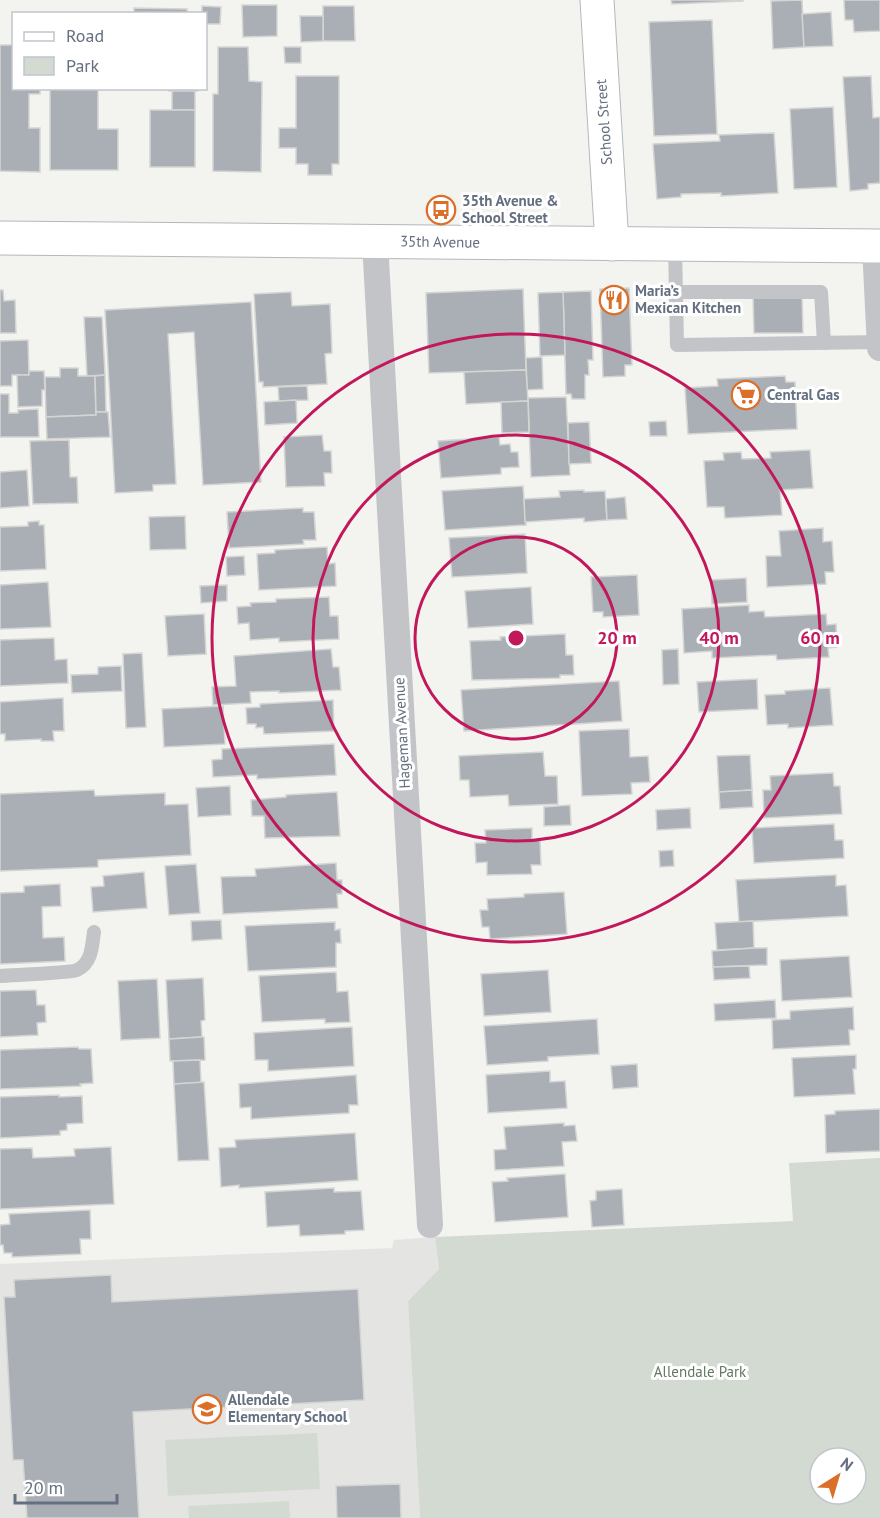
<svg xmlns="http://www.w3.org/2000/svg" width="880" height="1518" viewBox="0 0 880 1518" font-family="'PT Sans',sans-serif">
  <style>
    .built { fill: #e4e4e3 }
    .green { fill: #d3dad1; fill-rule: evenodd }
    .building { fill: #aaafb5; stroke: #d4d5d3; stroke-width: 1.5 }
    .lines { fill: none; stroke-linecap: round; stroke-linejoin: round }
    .secondary-casing { stroke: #b4b7bc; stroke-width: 35 }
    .lane { stroke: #c2c4c8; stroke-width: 14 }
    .street { stroke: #c2c4c8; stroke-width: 26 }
    .secondary { stroke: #fff; stroke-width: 33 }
    .ring { fill: none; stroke: #c2185b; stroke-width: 3 }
    .labels { text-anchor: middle; stroke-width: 6; stroke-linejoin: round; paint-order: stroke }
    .street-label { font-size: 15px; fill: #646f80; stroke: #fff }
    .poi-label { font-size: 15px; font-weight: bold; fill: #646f80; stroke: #fff; text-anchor: start }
    .park-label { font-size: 15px; fill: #637762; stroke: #fff }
    .centre { fill: #c2185b; stroke: #fff; stroke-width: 3 }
    .ring-label { font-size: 18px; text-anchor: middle; font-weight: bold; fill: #c2185b; stroke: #fff; stroke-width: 6; stroke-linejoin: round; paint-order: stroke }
  </style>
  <rect width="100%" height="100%" fill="#f3f4f0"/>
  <polygon class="built" points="435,1237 439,1269 408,1301 420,1518 0,1518 0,1264 392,1248 394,1240"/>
  <g class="green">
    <path d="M880,1158v360h-460l-12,-217 31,-32 -4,-32 358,-16 -4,-58zM820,1458h36v36h-36z"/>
    <polygon points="317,1433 320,1489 168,1496 165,1440"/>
    <polygon points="289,1501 290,1518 189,1518 188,1506"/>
  </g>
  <g class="building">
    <polygon points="671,0 743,0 743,1 672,4"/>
    <polygon points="802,0 804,47 773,49 771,1"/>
    <polygon points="844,0 880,0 880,31 854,32 853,20 845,20"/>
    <polygon points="242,5 277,5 277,36 243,37"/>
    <polygon points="202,6 221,7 220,24 206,24 206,14 202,14"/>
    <polygon points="323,6 354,6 355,41 323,41"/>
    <polygon points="134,8 187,9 187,14 134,14"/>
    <polygon points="831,12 833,46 804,47 802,14"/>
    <polygon points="300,16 323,16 323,41 301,42"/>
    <polygon points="712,20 717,134 654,136 649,22"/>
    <polygon points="0,45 14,45 14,88 40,88 40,94 29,94 29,128 40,128 40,172 0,171"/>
    <polygon points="218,47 248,47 249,81 262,82 261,172 213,171 213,94 218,94"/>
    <polygon points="284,47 301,47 301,63 285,63"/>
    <polygon points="296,76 339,76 339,164 332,164 332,175 308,175 308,164 296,164 296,148 279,148 279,128 296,128"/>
    <polygon points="871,76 873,118 880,117 880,183 868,184 868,189 850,191 843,77"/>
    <polygon points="50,88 98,88 98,129 118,129 118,170 50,170"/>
    <rect x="169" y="88" width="29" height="3"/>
    <rect x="172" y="91" width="23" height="19"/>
    <polygon points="833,107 837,187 794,189 790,109"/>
    <rect x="150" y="110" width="45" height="57"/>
    <polygon points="774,133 778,193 721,196 721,193 681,194 681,197 657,199 653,144 720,141 719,135"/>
    <polygon points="629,288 632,365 625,365 625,376 603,377 600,289"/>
    <polygon points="523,289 526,370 429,373 426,293"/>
    <polygon points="0,290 3,290 4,301 15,300 16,333 0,333"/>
    <polygon points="591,291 593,360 588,360 589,375 585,375 585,399 572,399 571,394 566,394 563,292"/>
    <polygon points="291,292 292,306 330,304 332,353 325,354 327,384 263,387 263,382 259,382 254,294"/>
    <polygon points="563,292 565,355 540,356 538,293"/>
    <polygon points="753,296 802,296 803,333 754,333"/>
    <polygon points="251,302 261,482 203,485 194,332 168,334 176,484 153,485 153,491 115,493 105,310"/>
    <polygon points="84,317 102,317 105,375 87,376"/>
    <polygon points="28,340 29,375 12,375 12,386 0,386 0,341"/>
    <polygon points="542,357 543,389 527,390 526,358"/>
    <polygon points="60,368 78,368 78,376 95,376 96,415 46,417 45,377 60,377"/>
    <polygon points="526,370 528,401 466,404 464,372"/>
    <polygon points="29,371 44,371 45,390 42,390 42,406 18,407 17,375 29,375"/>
    <polygon points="105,375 106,412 96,412 95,376"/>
    <polygon points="785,376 786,382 795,382 797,429 688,434 685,388 718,386 717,379"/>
    <polygon points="307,386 308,400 279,401 278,387"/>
    <polygon points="0,394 9,394 9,413 18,413 18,410 38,409 39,437 0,437"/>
    <polygon points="566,397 570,475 531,477 528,398"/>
    <polygon points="296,400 297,423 265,425 264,402"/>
    <polygon points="528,401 529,432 502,433 501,402"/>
    <polygon points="96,412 108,412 110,437 47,439 46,417 96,415"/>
    <polygon points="666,421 667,436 650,436 649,422"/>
    <polygon points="589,422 591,463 569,464 568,423"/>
    <polygon points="322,435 324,451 331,451 332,473 324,473 325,486 286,487 284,437"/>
    <polygon points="499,437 500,445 510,444 511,452 518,452 519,467 501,468 501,474 441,478 438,441"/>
    <polygon points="69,440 70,477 77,477 78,503 33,504 30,441"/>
    <polygon points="810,450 813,488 780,490 782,515 725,518 724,507 707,507 704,461 724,460 723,453 741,452 742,459 771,458 770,452"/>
    <polygon points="27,470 29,506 0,508 0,472"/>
    <polygon points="523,486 526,525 445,530 442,491"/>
    <polygon points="584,490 584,492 605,491 607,520 584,522 584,518 525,522 524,499 560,497 559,491"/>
    <polygon points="625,497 627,519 607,520 606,499"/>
    <polygon points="303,508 303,512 314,512 316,540 303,540 304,544 229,548 227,512"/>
    <polygon points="185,516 186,549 150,550 149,517"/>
    <polygon points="39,521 39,525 44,525 46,569 0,571 0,527 28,526 28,522"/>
    <polygon points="823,528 823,542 832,541 834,572 825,572 826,584 767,587 766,556 781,556 779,531"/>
    <polygon points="525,534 527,573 452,577 449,538"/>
    <polygon points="327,547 328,564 335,563 336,586 259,590 257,554 275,553 275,550"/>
    <polygon points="244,556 245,575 227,576 226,557"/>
    <polygon points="637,575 639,615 603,617 603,612 593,612 591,577"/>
    <polygon points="746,578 747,602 712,604 711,580"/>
    <polygon points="48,582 51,627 0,629 0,585"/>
    <polygon points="227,585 227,601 201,603 200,586"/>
    <polygon points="531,587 533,624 468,628 465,591"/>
    <polygon points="329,597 330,616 338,616 339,639 279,642 279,638 250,640 249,623 238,624 237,607 251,606 250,603 276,602 276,599"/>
    <polygon points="749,605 749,612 764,611 765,617 826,614 827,625 836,624 837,647 828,648 829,657 777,660 776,655 712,658 712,651 684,653 682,609"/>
    <polygon points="204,614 206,654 168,656 165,616"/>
    <polygon points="565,634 566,655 573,655 574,675 560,675 560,678 472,680 470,641 501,640 500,637"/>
    <polygon points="54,638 55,660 67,659 68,683 0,686 0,640"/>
    <polygon points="331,649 333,667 339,667 341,690 279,693 279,691 250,692 251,703 213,705 212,687 236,686 234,656"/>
    <polygon points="678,649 679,684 663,685 662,650"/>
    <polygon points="142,653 146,727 126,728 123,654"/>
    <polygon points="121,666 122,691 72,693 71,675 98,674 98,667"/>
    <polygon points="757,679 758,709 699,712 697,682"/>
    <polygon points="619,681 622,721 464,731 461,690"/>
    <polygon points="830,688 833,725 788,728 788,724 767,725 765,695 785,694 785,691"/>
    <polygon points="63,698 64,731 53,731 54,741 41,741 41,739 5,741 5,734 0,734 0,702"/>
    <polygon points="333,700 334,731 264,734 263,727 256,728 256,724 247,724 246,708 260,707 260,704"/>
    <polygon points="223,706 225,744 164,747 162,709"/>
    <polygon points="629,729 630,757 648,756 650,782 631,783 632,794 582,796 579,731"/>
    <polygon points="334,744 336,775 257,779 257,775 213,777 212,760 222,759 222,749"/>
    <polygon points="543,752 545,776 557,776 558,804 509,806 508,795 470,797 469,780 460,780 459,756"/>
    <polygon points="750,755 752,790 719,792 717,756"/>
    <polygon points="833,773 834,786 840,786 842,814 764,818 763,790 771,790 770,776"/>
    <polygon points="230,786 231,815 198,817 196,788"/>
    <polygon points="94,790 95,796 165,793 165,805 188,804 191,855 98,860 98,867 0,871 0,794"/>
    <polygon points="752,790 753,807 720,809 719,792"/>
    <polygon points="337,792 340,836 265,838 264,816 252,816 251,800 286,797 286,795"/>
    <polygon points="570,805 571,825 544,826 544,807"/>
    <polygon points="690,808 691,828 657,830 656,810"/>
    <polygon points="834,824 835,840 843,840 844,858 754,863 752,828"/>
    <polygon points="532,828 532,840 540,840 541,865 531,865 532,874 487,875 487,862 476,863 475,843 486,843 485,830"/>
    <polygon points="673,850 674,866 660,867 659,851"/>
    <polygon points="336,863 337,880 342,880 342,894 337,894 338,908 223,914 221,877 256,876 255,869"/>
    <polygon points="196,864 200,913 169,915 165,866"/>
    <polygon points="144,872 147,908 93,912 91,887 104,886 103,876"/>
    <polygon points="836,875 836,886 846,885 848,916 739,922 736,880"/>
    <polygon points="60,884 61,906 42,907 43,938 64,937 65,961 0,964 0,893 24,892 24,886"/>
    <polygon points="564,892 567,934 490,939 489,927 482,927 480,910 488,910 487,899 524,897 524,894"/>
    <polygon points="221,920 222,939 192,941 191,921"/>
    <polygon points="753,921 754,948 717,950 715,923"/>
    <polygon points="335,922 335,930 340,929 341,943 336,943 336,967 248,971 245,926"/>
    <polygon points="754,948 767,948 767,965 713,967 712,951"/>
    <polygon points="849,956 852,997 782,1001 780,960"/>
    <polygon points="749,966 750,978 714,980 713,967"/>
    <polygon points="548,970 551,1012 484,1016 481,974"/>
    <polygon points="336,972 337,992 348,991 350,1022 325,1023 325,1019 262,1022 259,976"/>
    <polygon points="203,978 205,1020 201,1021 202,1037 169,1039 166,980"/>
    <polygon points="157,979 160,1038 121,1040 118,981"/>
    <polygon points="36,990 37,1005 45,1005 46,1022 37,1023 38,1035 0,1037 0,991"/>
    <polygon points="775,1000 776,1018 715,1021 714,1004"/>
    <polygon points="853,1007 854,1030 849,1030 850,1045 773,1049 772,1020 790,1019 790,1011"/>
    <polygon points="597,1019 599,1054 548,1057 548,1061 487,1065 484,1026"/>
    <polygon points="352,1027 354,1066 268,1071 268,1060 255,1060 254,1033"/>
    <polygon points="202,1037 204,1037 205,1060 170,1061 169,1039"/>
    <polygon points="78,1047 79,1049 91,1049 93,1083 80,1084 81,1086 0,1089 0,1050"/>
    <polygon points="856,1055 856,1069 853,1069 855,1094 794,1097 792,1058"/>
    <polygon points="200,1060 201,1083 174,1084 173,1061"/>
    <polygon points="637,1064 638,1087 613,1089 611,1066"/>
    <polygon points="550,1071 550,1082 565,1081 567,1108 488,1113 486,1075"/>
    <polygon points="356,1075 358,1105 349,1105 349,1113 251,1119 251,1107 240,1108 239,1084"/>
    <polygon points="204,1082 209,1160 178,1161 174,1084"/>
    <polygon points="59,1095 59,1097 82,1096 83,1123 67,1124 67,1130 60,1131 60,1135 0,1138 0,1097"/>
    <polygon points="880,1109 880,1151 826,1153 825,1115 835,1114 835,1111"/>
    <polygon points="564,1123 564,1126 575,1125 577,1141 562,1142 564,1166 495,1170 494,1150 506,1149 504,1127"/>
    <polygon points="355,1133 358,1180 239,1188 239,1185 221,1187 219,1148 236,1147 235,1140"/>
    <polygon points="111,1147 114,1204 0,1209 0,1149 32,1148 33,1158 75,1156 74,1149"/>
    <polygon points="565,1174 568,1217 495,1222 492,1182 508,1181 507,1178"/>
    <polygon points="334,1188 334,1192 361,1191 364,1230 345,1231 345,1234 300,1236 299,1225 267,1227 265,1192"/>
    <polygon points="622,1189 624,1225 592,1227 590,1201 596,1200 596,1191"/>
    <polygon points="90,1210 91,1239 80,1239 81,1254 12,1257 12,1253 4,1253 3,1245 0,1245 0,1225 10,1224 9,1214"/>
    <polygon points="111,1275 112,1302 358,1289 364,1400 133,1412 139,1518 27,1518 23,1460 13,1460 4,1297 15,1297 14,1280"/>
    <polygon points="400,1484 401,1518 337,1518 336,1486"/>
  </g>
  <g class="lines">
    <g class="secondary-casing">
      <g id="secondary">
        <polyline points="597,0 612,244"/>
        <polyline points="0,238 880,246"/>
      </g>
    </g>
    <g class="lane">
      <polyline points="675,245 677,345 880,342"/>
      <polyline points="676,292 821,292 824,343"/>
      <path d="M0,976c12,-1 71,-3 77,-6 15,-7 15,-24 17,-38"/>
    </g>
    <g class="street">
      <polyline points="375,242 430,1225"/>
      <polyline points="875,246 880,348"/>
    </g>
    <use href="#secondary" class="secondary"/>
  </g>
  <g class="ring">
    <circle cx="516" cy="638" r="101"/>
    <circle cx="516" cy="638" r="203"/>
    <circle cx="516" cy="638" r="304"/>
  </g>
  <defs>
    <g id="bus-ring" transform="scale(1.5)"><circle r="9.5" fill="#fff" stroke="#db6f28" stroke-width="1.5"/><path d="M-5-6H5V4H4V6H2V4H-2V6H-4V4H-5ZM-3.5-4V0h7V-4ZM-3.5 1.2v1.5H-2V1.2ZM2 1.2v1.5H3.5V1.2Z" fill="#db6f28"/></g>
    <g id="restaurant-ring" transform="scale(1.5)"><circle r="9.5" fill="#fff" stroke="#db6f28" stroke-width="1.5"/><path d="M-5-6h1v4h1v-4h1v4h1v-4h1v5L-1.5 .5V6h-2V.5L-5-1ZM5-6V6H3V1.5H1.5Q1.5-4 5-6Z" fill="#db6f28"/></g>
    <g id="supermarket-ring" transform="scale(1.5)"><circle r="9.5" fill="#fff" stroke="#db6f28" stroke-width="1.5"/><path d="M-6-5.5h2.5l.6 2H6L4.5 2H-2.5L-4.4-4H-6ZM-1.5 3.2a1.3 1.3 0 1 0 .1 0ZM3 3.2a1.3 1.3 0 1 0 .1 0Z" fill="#db6f28"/></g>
    <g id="school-ring" transform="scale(1.5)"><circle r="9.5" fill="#fff" stroke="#db6f28" stroke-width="1.5"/><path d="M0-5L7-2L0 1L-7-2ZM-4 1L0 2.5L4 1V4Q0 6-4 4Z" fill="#db6f28"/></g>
  </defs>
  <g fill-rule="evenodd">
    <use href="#bus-ring" x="441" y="210"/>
    <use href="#restaurant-ring" x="614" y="300"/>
    <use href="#supermarket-ring" x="746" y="395"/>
    <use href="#school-ring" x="207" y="1409"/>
  </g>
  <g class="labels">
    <g class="street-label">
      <text transform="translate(604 122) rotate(-94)" y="5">School Street</text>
      <text transform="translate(440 242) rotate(1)" y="5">35th Avenue</text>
      <text transform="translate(402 733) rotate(-93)" y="5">Hageman Avenue</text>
    </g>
    <g class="poi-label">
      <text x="462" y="206">35th Avenue &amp;<tspan x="462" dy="17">School Street</tspan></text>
      <text x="635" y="296">Maria’s<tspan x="635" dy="17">Mexican Kitchen</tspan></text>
      <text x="767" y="400">Central Gas</text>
      <text x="228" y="1405">Allendale<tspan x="228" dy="17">Elementary School</tspan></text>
    </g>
    <g class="park-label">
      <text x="700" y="1377">Allendale Park</text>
    </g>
  </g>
  <circle cx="516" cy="638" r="9" class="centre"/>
  <g class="ring-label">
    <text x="617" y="644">20 m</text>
    <text x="719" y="644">40 m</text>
    <text x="820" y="644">60 m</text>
  </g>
  <rect x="12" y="12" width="195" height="78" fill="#ffffff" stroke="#c1c5cc" stroke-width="1.5"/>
  <rect x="24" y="32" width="30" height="9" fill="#ffffff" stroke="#c1c5cc" stroke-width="1.5"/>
  <text x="66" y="42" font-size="18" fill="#646f80">Road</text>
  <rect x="24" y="57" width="30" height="18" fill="#d3dad1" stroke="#c1c5cc" stroke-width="1.5"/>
  <text x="66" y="72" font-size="18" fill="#646f80">Park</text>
  <g transform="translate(838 1476) rotate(37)"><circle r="28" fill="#ffffff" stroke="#c1c5cc" stroke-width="1.5"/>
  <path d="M0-4.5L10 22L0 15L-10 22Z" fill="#db6f28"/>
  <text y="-9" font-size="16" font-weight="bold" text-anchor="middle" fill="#646f80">N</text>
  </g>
  <path d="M15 1494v9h102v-9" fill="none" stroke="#646f80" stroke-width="3"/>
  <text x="24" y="1494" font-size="18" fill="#646f80" stroke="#ffffff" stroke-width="4.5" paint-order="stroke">20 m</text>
</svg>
